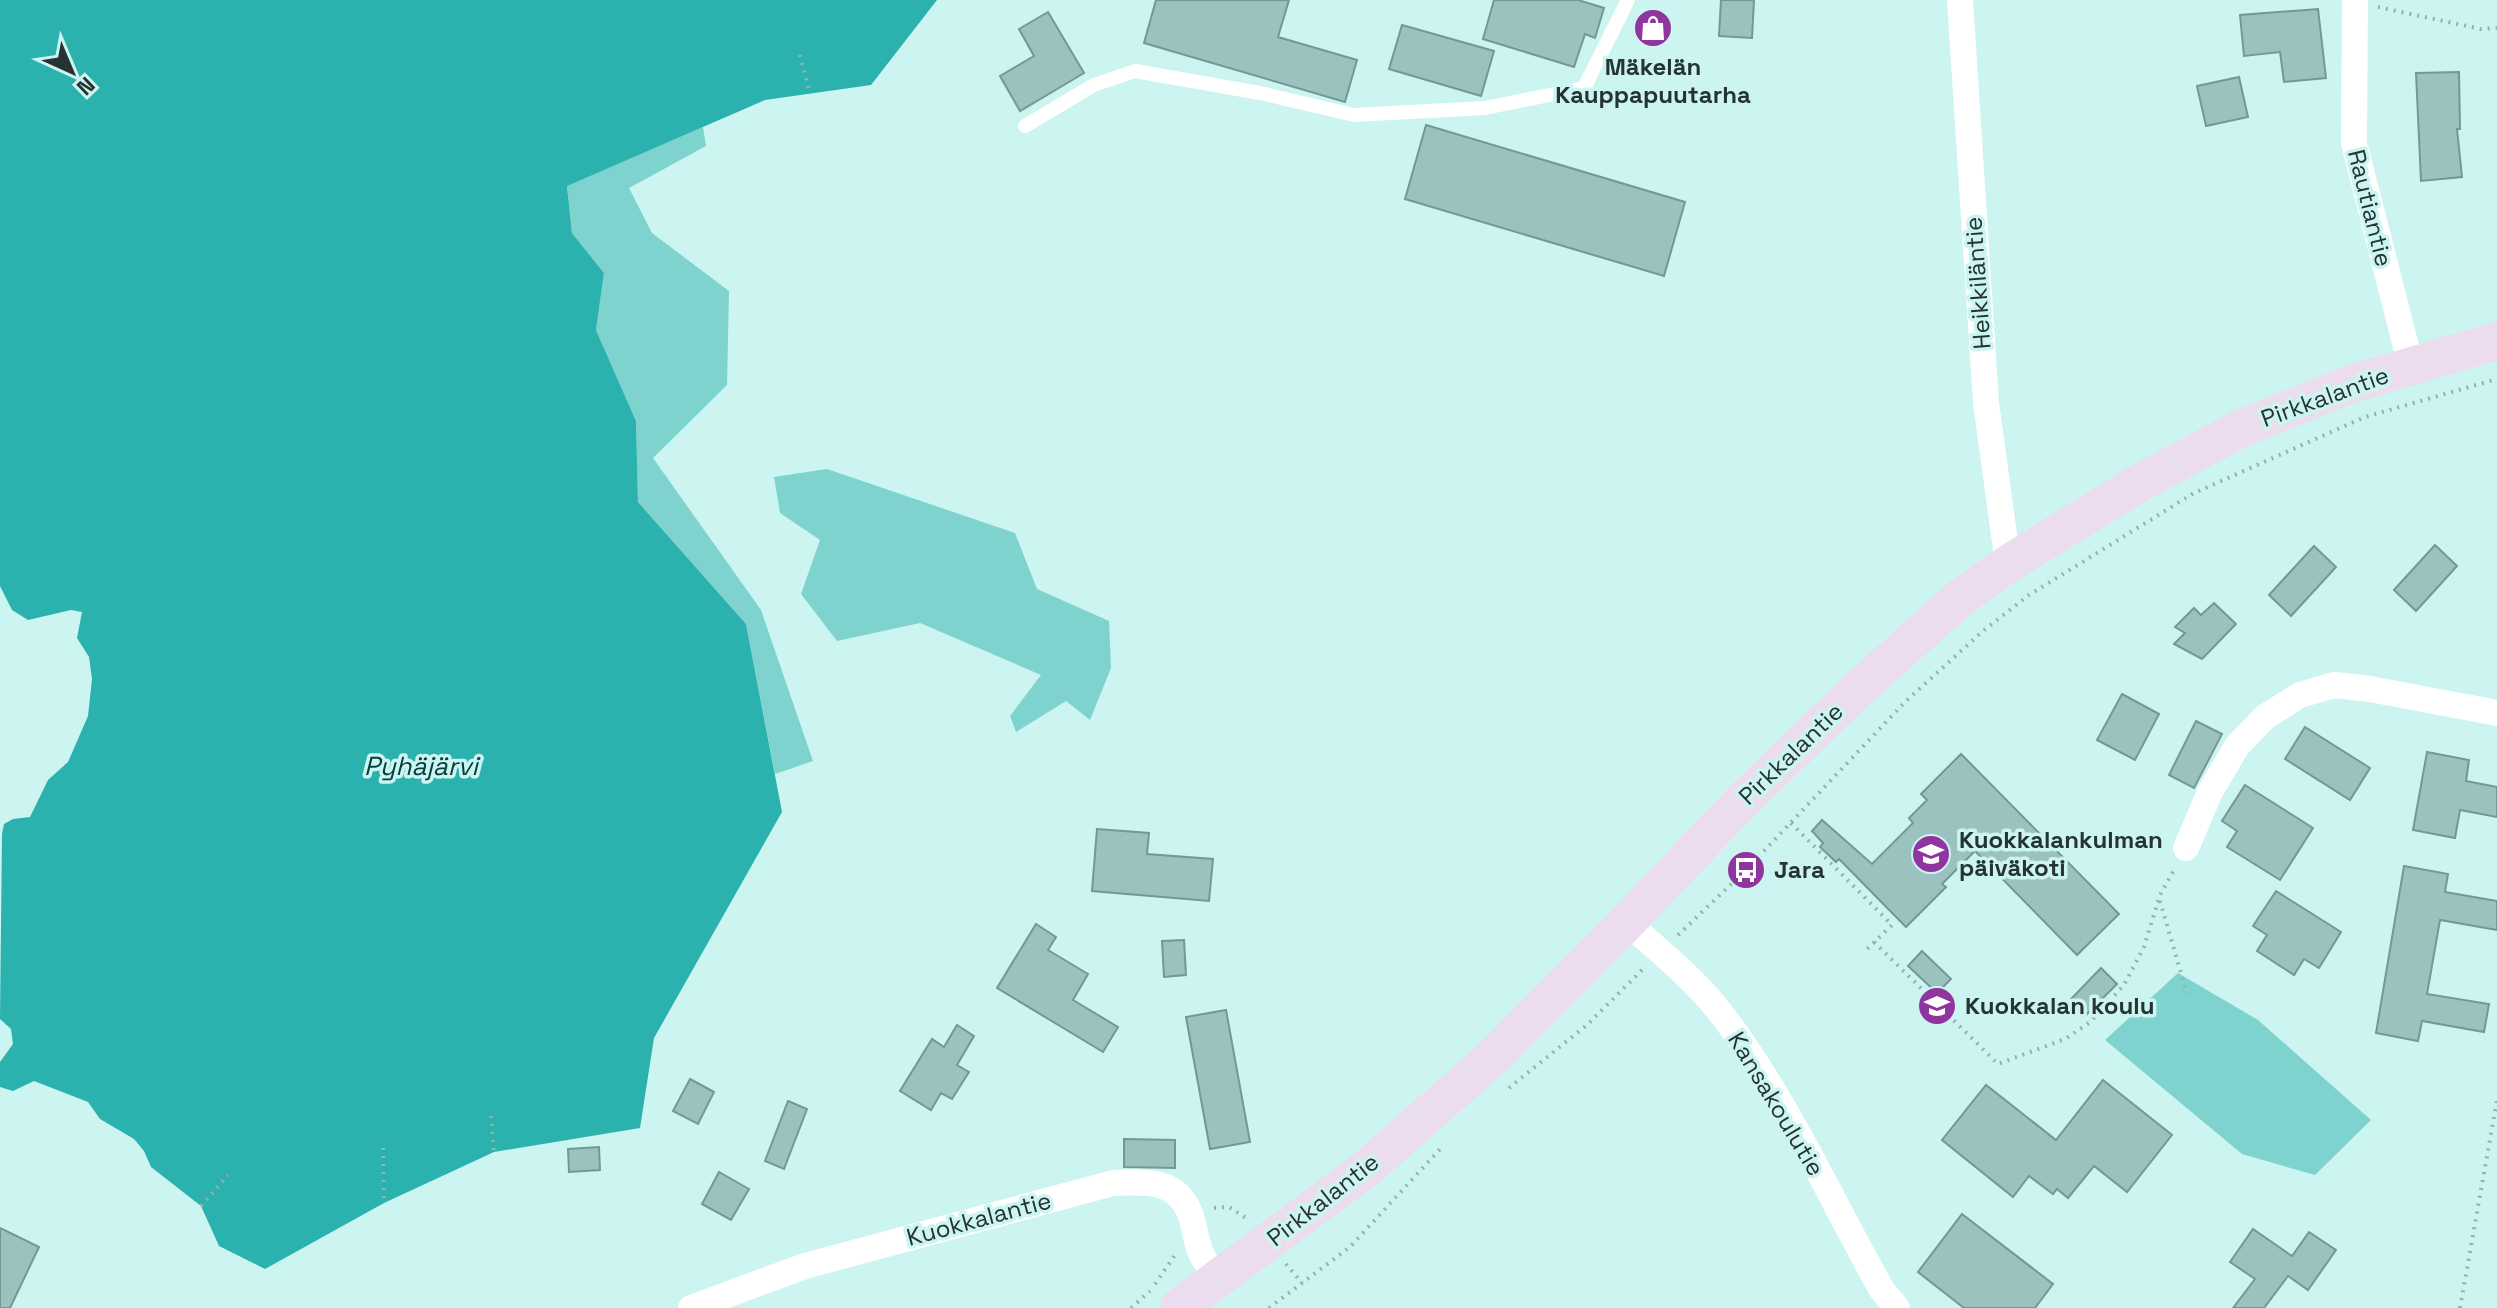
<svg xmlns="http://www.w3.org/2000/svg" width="2497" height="1308" viewBox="0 0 2497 1308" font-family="'Space Grotesk',sans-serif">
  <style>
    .green { fill: #7fd3ce }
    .water { fill: #2bb2ae }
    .building { fill: #9cc2c0; stroke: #739895; stroke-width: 2 }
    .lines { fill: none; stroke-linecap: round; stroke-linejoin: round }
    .path { stroke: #92b2af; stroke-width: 4; stroke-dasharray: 2 6; stroke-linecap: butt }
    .lane { stroke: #fff; stroke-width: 14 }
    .street { stroke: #fff; stroke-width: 26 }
    .secondary { stroke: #ebddee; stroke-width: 38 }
    .labels { text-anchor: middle; stroke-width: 7; stroke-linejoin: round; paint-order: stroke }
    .poi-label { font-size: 24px; font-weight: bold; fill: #253433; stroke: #ccf4f1; text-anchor: start }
    .street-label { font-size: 24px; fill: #253433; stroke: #ccf4f1 }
    .water-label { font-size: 26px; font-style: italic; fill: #03403e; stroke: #ccf4f1 }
  </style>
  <rect width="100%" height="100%" fill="#ccf4f1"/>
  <g class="green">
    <polygon points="703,127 706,146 629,188 652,233 729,291 727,385 653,458 761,610 813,761 775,774 746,624 638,502 636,421 596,330 604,273 572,233 567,185"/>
    <polygon points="827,469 1015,533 1037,589 1109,621 1111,668 1090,720 1066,701 1016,732 1010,716 1041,675 920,623 837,641 801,594 820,540 780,513 774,477"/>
    <polygon points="2178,973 2258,1020 2371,1120 2315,1175 2242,1154 2105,1040"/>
  </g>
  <polygon class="water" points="0,0 937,0 871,85 765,100 567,186 572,233 604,273 596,330 636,421 638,502 746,624 782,812 654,1038 640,1128 494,1152 384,1203 265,1269 219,1246 201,1206 151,1167 144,1151 134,1139 100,1119 88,1102 34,1081 13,1091 0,1087 0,1062 13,1044 11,1029 0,1019 2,834 4,824 13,819 30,817 48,780 68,762 88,716 92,679 89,657 77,638 82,612 71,610 28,620 12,610 0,586"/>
  <g class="building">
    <polygon points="1156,0 1289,0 1278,37 1357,60 1345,102 1144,43"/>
    <polygon points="1494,0 1578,0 1604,8 1595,38 1585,34 1574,67 1483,39"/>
    <polygon points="1721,0 1754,0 1752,38 1719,36"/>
    <polygon points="2318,9 2326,78 2284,82 2280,52 2244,56 2240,15"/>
    <polygon points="1048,12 1084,73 1020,111 1000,76 1034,56 1019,29"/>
    <polygon points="1402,25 1494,51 1481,96 1389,69"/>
    <polygon points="2459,72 2460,129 2457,129 2462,177 2421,181 2416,73"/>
    <polygon points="2239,77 2248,117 2206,126 2197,86"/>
    <polygon points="1426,125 1685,202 1664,276 1405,199"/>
    <polygon points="2435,545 2457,566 2416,611 2394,590"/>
    <polygon points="2314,546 2336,567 2291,616 2269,595"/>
    <polygon points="2214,603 2236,624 2202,659 2174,644 2185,633 2175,627 2194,608 2201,615"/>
    <polygon points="2122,694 2159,714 2135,760 2097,740"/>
    <polygon points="2196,721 2222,734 2194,788 2169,775"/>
    <polygon points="2305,727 2370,768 2350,800 2285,759"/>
    <polygon points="2427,752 2469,760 2466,781 2497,787 2497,817 2460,810 2455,838 2413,830"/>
    <polygon points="1961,754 2119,914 2077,955 1975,851 1942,884 1946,887 1906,927 1839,859 1836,862 1820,847 1823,843 1812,831 1822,820 1872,864 1913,823 1909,818 1927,800 1921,794"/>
    <polygon points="2245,785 2313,828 2280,880 2227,847 2237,831 2222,821"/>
    <polygon points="1097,829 1149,833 1147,854 1213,859 1209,901 1092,891"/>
    <polygon points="2404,866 2448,874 2445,892 2497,901 2497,930 2440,920 2427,994 2489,1004 2484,1032 2422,1021 2418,1041 2376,1033"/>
    <polygon points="2276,891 2341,932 2319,968 2304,959 2294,975 2257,951 2267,935 2253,926"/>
    <polygon points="1036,924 1056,937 1048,950 1088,974 1073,1000 1118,1027 1103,1052 997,988"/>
    <polygon points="1184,940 1186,975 1164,977 1162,941"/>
    <polygon points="1922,951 1951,979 1937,993 1908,966"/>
    <polygon points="2101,968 2117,984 2086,1015 2071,999"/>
    <polygon points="1226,1010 1250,1142 1210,1149 1186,1017"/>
    <polygon points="957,1025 974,1036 957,1065 969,1072 952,1099 941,1093 931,1110 900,1091 932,1039 944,1047"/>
    <polygon points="690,1079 714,1092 698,1124 673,1111"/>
    <polygon points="2103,1080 2172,1135 2127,1192 2094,1166 2068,1198 2057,1189 2053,1194 2029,1176 2013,1197 1942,1140 1986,1085 2056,1140"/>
    <polygon points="788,1101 807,1109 784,1169 765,1161"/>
    <polygon points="1124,1139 1175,1140 1175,1168 1124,1167"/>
    <polygon points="599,1147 600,1170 569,1172 568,1149"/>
    <polygon points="719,1172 749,1189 731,1220 702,1204"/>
    <polygon points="1962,1214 2053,1284 2035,1308 1964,1308 1918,1272"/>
    <polygon points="0,1228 39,1247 10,1308 0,1308"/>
    <polygon points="2253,1229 2292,1256 2309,1232 2336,1250 2308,1290 2288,1276 2264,1308 2233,1308 2255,1279 2230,1262"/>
  </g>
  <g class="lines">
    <g class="path">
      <polyline points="2378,7 2481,29 2497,28"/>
      <polyline points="800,55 810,94"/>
      <polyline points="1791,823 1892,925 1865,951"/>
      <polyline points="2160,901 2187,994"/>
      <polyline points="1678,935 1746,870 1905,702 1983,631 2029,595 2194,493 2365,417 2497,379"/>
      <polyline points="1874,942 1998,1064 2065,1039 2089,1023 2124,985 2144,947 2160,895 2175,868"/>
      <polyline points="1509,1088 1588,1024 1643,969"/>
      <polyline points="491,1116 494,1152"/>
      <polyline points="383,1148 384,1203"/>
      <polyline points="201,1206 228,1175"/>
      <polyline points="1214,1208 1229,1207 1246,1218"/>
      <polyline points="1286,1264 1302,1283"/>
      <polyline points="1155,1284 1175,1255"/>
      <polyline points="1131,1308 1150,1291"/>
      <polyline points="1269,1308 1350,1247 1442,1147"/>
      <polyline points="2460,1308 2497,1100"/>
    </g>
    <polyline class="lane" points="1025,126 1094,85 1135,71 1260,93 1354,115 1485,108 1584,88 1628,0"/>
    <g class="street">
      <polyline points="1960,0 1986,403 2008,564"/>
      <polyline points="2355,0 2354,143 2411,366"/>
      <polyline points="2186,848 2210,792 2237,746 2265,717 2300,695 2334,685 2370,689 2497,713"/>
      <path d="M1627,922c32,29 70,59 96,94 64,84 107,182 159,274l15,18"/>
      <path d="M691,1308l114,-42 308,-83c30,-1 62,-5 76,28 6,13 6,29 12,42 4,9 11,18 16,27"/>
    </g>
    <polyline class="secondary" points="1178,1308 1366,1169 1492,1058 1627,922 1742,801 1855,692 1960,598 2008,564 2139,483 2242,428 2351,384 2497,341"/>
  </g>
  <defs>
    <g id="shop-disc" transform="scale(2)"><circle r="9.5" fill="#90349f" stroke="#ccf4f1"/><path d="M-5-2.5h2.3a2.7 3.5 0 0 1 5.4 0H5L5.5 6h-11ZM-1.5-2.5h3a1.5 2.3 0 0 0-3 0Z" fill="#fff"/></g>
    <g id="school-disc" transform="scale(2)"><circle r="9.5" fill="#90349f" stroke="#ccf4f1"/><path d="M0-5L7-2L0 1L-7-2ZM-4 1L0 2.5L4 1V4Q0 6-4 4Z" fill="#fff"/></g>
    <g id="bus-disc" transform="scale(2)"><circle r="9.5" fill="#90349f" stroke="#ccf4f1"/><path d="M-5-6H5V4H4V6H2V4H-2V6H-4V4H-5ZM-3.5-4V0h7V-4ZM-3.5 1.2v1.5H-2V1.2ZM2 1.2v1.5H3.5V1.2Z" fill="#fff"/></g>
  </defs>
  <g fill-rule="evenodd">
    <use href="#shop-disc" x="1653" y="28"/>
    <use href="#school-disc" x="1931" y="854"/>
    <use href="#bus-disc" x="1746" y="870"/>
    <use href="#school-disc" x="1937" y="1006"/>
  </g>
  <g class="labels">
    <g class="poi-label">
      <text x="1653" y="75" text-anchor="middle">Mäkelän<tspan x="1653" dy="28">Kauppapuutarha</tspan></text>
      <text x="1959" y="848">Kuokkalankulman<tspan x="1959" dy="28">päiväkoti</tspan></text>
      <text x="1774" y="878">Jara</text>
      <text x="1965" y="1014">Kuokkalan koulu</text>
    </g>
    <g class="street-label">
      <text transform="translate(2370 208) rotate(76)" y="8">Rautiantie</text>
      <text transform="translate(1978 283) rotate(-94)" y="8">Heikkiläntie</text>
      <text transform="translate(2325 397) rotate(-20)" y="8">Pirkkalantie</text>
      <text transform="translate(1791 754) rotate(-44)" y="8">Pirkkalantie</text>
      <text transform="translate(1776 1104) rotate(59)" y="8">Kansakoulutie</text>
      <text transform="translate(1323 1200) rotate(-38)" y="8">Pirkkalantie</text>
      <text transform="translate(979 1219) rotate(-15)" y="8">Kuokkalantie</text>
    </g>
    <g class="water-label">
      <text x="421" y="775">Pyhäjärvi</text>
    </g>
  </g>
  <g transform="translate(72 72) rotate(136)" stroke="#ccf4f1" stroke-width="6" paint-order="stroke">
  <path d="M0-6L14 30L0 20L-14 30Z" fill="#253433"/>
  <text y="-12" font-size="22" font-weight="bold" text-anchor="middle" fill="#253433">N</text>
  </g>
</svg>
